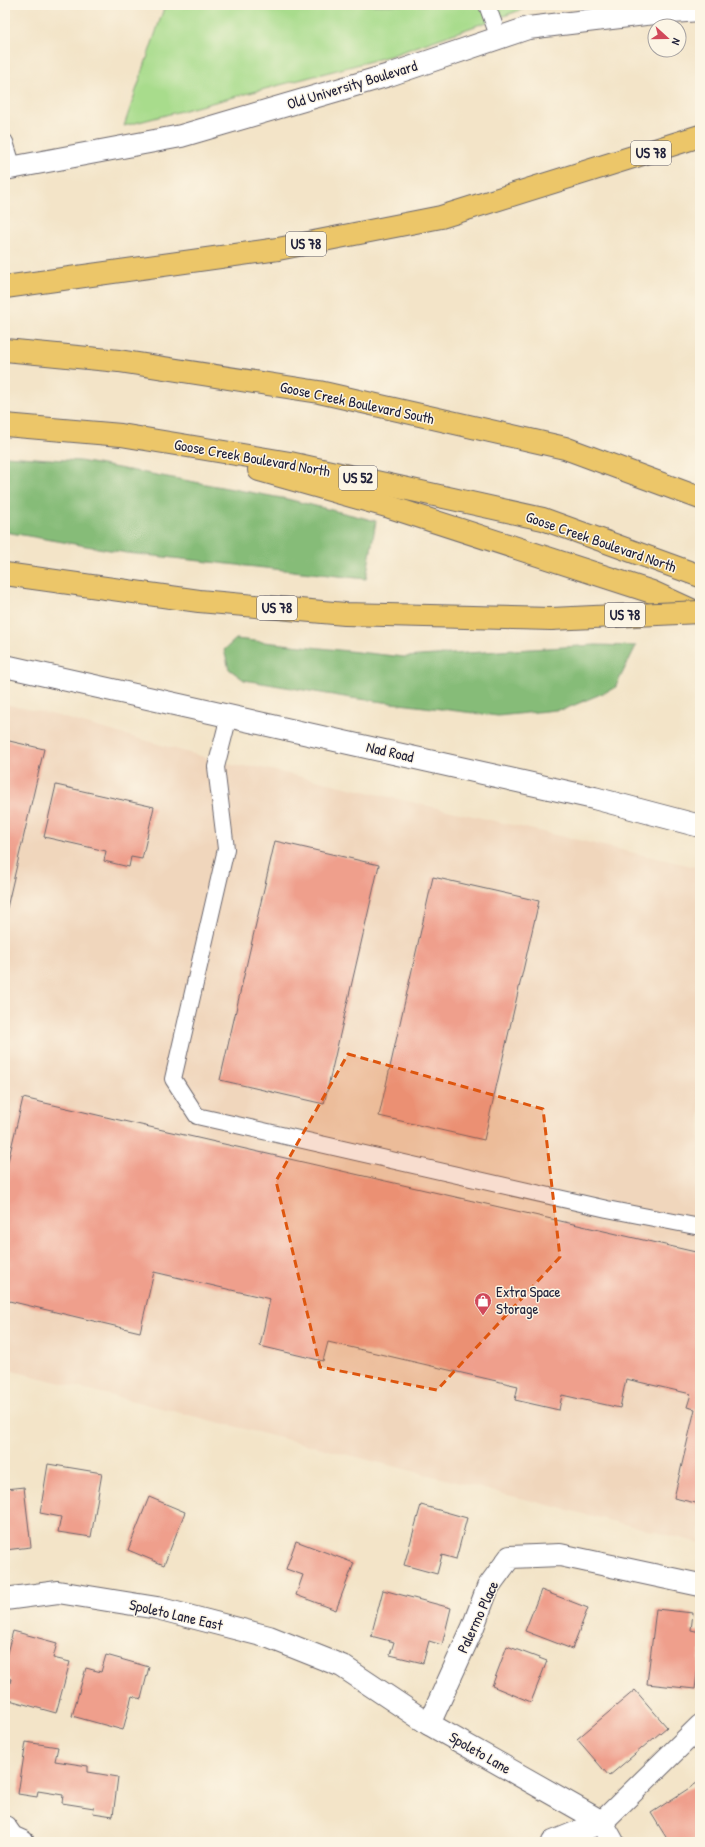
<svg xmlns="http://www.w3.org/2000/svg" width="705" height="1847" viewBox="0 0 705 1847" font-family="'Patrick Hand',sans-serif">
  <style>
    .built { fill: #f0d6bc }
    .green { fill: #a8dc8c; stroke: #657f64 }
    .forest { fill: #86bc78; stroke: #546f5a }
    .building { fill: #ef9f8c }
    .lines { fill: none; stroke-linecap: round; stroke-linejoin: round }
    .service-casing { stroke: #6b666c; stroke-width: 18 }
    .minor-casing { stroke: #6b666c; stroke-width: 24 }
    .trunk-casing { stroke: #6b666c; stroke-width: 24 }
    .service { stroke: #fff; stroke-width: 16 }
    .minor { stroke: #fff; stroke-width: 22 }
    .trunk { stroke: #ecc669; stroke-width: 22 }
    .trunk-bridge-casing { stroke: #6b666c; stroke-width: 24; stroke-linecap: butt }
    .trunk-bridge { stroke: #ecc669; stroke-width: 22 }
    .marked { fill: #de560e; fill-opacity: 0.2; stroke: #de560e; stroke-width: 3; stroke-dasharray: 8 5; stroke-linejoin: round }
    .labels { text-anchor: middle; stroke-width: 3; stroke-linejoin: round; paint-order: stroke }
    .shield { fill: #fcf5e5; stroke: #63616e; stroke-width: 1 }
    .shield-label { font-size: 14px; font-weight: bold; fill: #22223b }
    .street-label { font-size: 15px; fill: #22223b; stroke: #fcf5e5 }
    .poi-label { font-size: 15px; fill: #22223b; stroke: #fcf5e5; text-anchor: start }
  </style>
  <rect width="100%" height="100%" fill="#fcf5e5"/>
  <filter id="ink" filterUnits="userSpaceOnUse"><feTurbulence type="fractalNoise" baseFrequency=".025" numOctaves="2"/><feDisplacementMap in="SourceGraphic" scale="8" xChannelSelector="R" yChannelSelector="G"/><feConvolveMatrix kernelMatrix="1 2 1 2 8 2 1 2 1" color-interpolation-filters="sRGB"/></filter>
  <filter id="wash" filterUnits="userSpaceOnUse"><feTurbulence type="fractalNoise" baseFrequency=".012" numOctaves="4" result="noise"/><feDisplacementMap in="SourceGraphic" scale="16" xChannelSelector="R" yChannelSelector="G"/><feGaussianBlur stdDeviation="0.9" result="paint"/><feColorMatrix in="noise" values="0 0 0 0 0 0 0 0 0 0 0 0 0 0 0 0 0 1.4 0 .05"/><feComposite in="paint" operator="in"/></filter>
  <g filter="url(#wash)">
    <rect width="100%" height="100%" fill="#f3e4c8"/>
    <polygon class="built" points="5,704 51,714 236,766 258,767 700,868 700,1543 5,1369"/>
    <polygon class="green" points="165,5 535,5 390,56 124,126"/>
    <g class="forest">
      <polygon points="5,456 80,461 287,499 376,521 366,579 127,553 5,532"/>
      <polygon points="236,639 404,657 595,645 636,646 615,688 565,709 498,716 351,698 244,680 229,669 224,650"/>
    </g>
    <g id="blocks">
      <g class="building">
        <polygon points="5,740 44,749 6,912 5,912"/>
        <polygon points="56,785 154,807 142,859 131,857 129,867 104,861 106,851 44,837"/>
        <polygon points="275,841 379,865 324,1104 220,1080"/>
        <polygon points="433,877 539,901 484,1140 379,1116"/>
        <polygon points="23,1098 700,1253 700,1504 674,1498 695,1409 687,1407 691,1394 626,1379 620,1408 562,1395 559,1410 515,1400 518,1386 328,1342 323,1361 260,1346 270,1299 154,1272 140,1332 5,1300 5,1174"/>
        <polygon points="48,1464 102,1473 91,1537 58,1532 61,1517 40,1513"/>
        <polygon points="24,1487 31,1547 5,1550 5,1489"/>
        <polygon points="149,1497 185,1512 164,1565 128,1550"/>
        <polygon points="421,1505 467,1518 456,1559 442,1555 437,1574 404,1565"/>
        <polygon points="296,1541 354,1563 336,1610 296,1595 303,1575 286,1569"/>
        <polygon points="383,1590 451,1608 442,1645 429,1641 423,1663 390,1655 394,1642 371,1636"/>
        <polygon points="541,1590 588,1608 572,1649 525,1631"/>
        <polygon points="656,1609 693,1613 691,1630 700,1632 700,1652 695,1689 647,1684"/>
        <polygon points="13,1631 57,1643 53,1658 70,1662 56,1713 6,1699 11,1679 5,1677 5,1660"/>
        <polygon points="507,1646 547,1661 531,1702 492,1686"/>
        <polygon points="106,1655 149,1667 141,1699 132,1696 123,1730 72,1716 86,1668 101,1672"/>
        <polygon points="635,1690 667,1727 609,1776 577,1739"/>
        <polygon points="26,1742 58,1747 55,1761 88,1766 88,1772 118,1777 113,1816 93,1813 94,1808 62,1803 63,1795 38,1791 37,1797 18,1794"/>
        <polygon points="700,1781 700,1837 693,1842 669,1842 651,1813"/>
      </g>
    </g>
  </g>
  <g filter="url(#ink)">
    <use href="#blocks" fill-opacity="0" stroke="#6b666c" stroke-width="1"/>
    <g class="lines">
      <g class="service-casing">
        <g id="service">
          <polyline points="487,5 499,38"/>
          <polyline points="5,142 13,168"/>
          <polyline points="229,716 216,767 226,849 173,1079 197,1116 607,1209 700,1227"/>
        </g>
      </g>
      <g class="minor-casing">
        <g id="minor">
          <polyline points="5,169 181,136 389,75 528,28 645,14 700,10"/>
          <polyline points="5,666 594,798 700,826"/>
          <polyline points="5,1599 58,1592 157,1608 269,1637 342,1666 429,1724 602,1822 613,1842"/>
          <polyline points="429,1724 473,1627 488,1587 510,1557 560,1555 700,1585"/>
          <polyline points="5,1827 12,1837 23,1842"/>
          <polyline points="553,1842 602,1822 700,1726"/>
        </g>
      </g>
      <g class="trunk-casing">
        <g id="trunk">
          <polyline points="5,287 278,249 441,217 700,136"/>
          <polyline points="5,350 119,361 319,392 565,448 700,498"/>
          <polyline points="5,425 121,435 290,463 543,519 700,576"/>
          <polyline points="259,470 390,507 652,592 700,614"/>
          <polyline points="5,574 199,601 345,614 551,619"/>
        </g>
      </g>
      <use href="#service" class="service"/>
      <use href="#minor" class="minor"/>
      <use href="#trunk" class="trunk"/>
      <g class="trunk-bridge-casing">
        <polyline id="trunk-bridge" points="551,619 700,612"/>
      </g>
      <use href="#trunk-bridge" class="trunk-bridge"/>
    </g>
  </g>
  <path class="marked" d="M348,1054l195,55 17,148 -123,133 -117,-23 -44,-186z"/>
  <defs>
    <g id="shop-pin" transform="scale(0.9)"><path d="M0 17L-7.5 6A9.5 9.5 0 1 1 7.5 6Z" fill="#d1495b" stroke="#fcf5e5"/><path d="M-5-2.5h2.3a2.7 3.5 0 0 1 5.4 0H5L5.5 6h-11ZM-1.5-2.5h3a1.5 2.3 0 0 0-3 0Z" fill="#fff"/></g>
  </defs>
  <g fill-rule="evenodd">
    <use href="#shop-pin" x="483" y="1301"/>
  </g>
  <g class="labels">
    <g class="shield">
      <rect x="631" y="141" width="40" height="24" rx="3"/>
      <rect x="286" y="232" width="40" height="24" rx="3"/>
      <rect x="339" y="466" width="38" height="24" rx="3"/>
      <rect x="257" y="596" width="40" height="24" rx="3"/>
      <rect x="605" y="603" width="40" height="24" rx="3"/>
    </g>
    <g class="shield-label">
      <text x="651" y="158">US 78</text>
      <text x="306" y="249">US 78</text>
      <text x="358" y="483">US 52</text>
      <text x="277" y="613">US 78</text>
      <text x="625" y="620">US 78</text>
    </g>
    <g class="street-label">
      <text transform="translate(352 85) rotate(-17)" y="5">Old University Boulevard</text>
      <text transform="translate(357 403) rotate(12)" y="5">Goose Creek Boulevard South</text>
      <text transform="translate(252 458) rotate(10)" y="5">Goose Creek Boulevard North</text>
      <text transform="translate(601 542) rotate(19)" y="5">Goose Creek Boulevard North</text>
      <text transform="translate(390 752) rotate(13)" y="5">Nad Road</text>
      <text transform="translate(176 1615) rotate(13)" y="5">Spoleto Lane East</text>
      <text transform="translate(478 1617) rotate(-65)" y="5">Palermo Place</text>
      <text transform="translate(480 1753) rotate(30)" y="5">Spoleto Lane</text>
    </g>
    <g class="poi-label">
      <text x="496" y="1297">Extra Space<tspan x="496" dy="17">Storage</tspan></text>
    </g>
  </g>
  <rect width="705" height="1847" fill="none" stroke="#fcf5e5" stroke-width="20"/>
  <g transform="translate(667 38) rotate(111)"><circle r="19" fill="#fcf5e5" stroke="#a5a1a1"/>
  <path d="M0-3L7 15L0 10L-7 15Z" fill="#d1495b"/>
  <text y="-6" font-size="11" font-weight="bold" text-anchor="middle" fill="#22223b">N</text>
  </g>
</svg>
